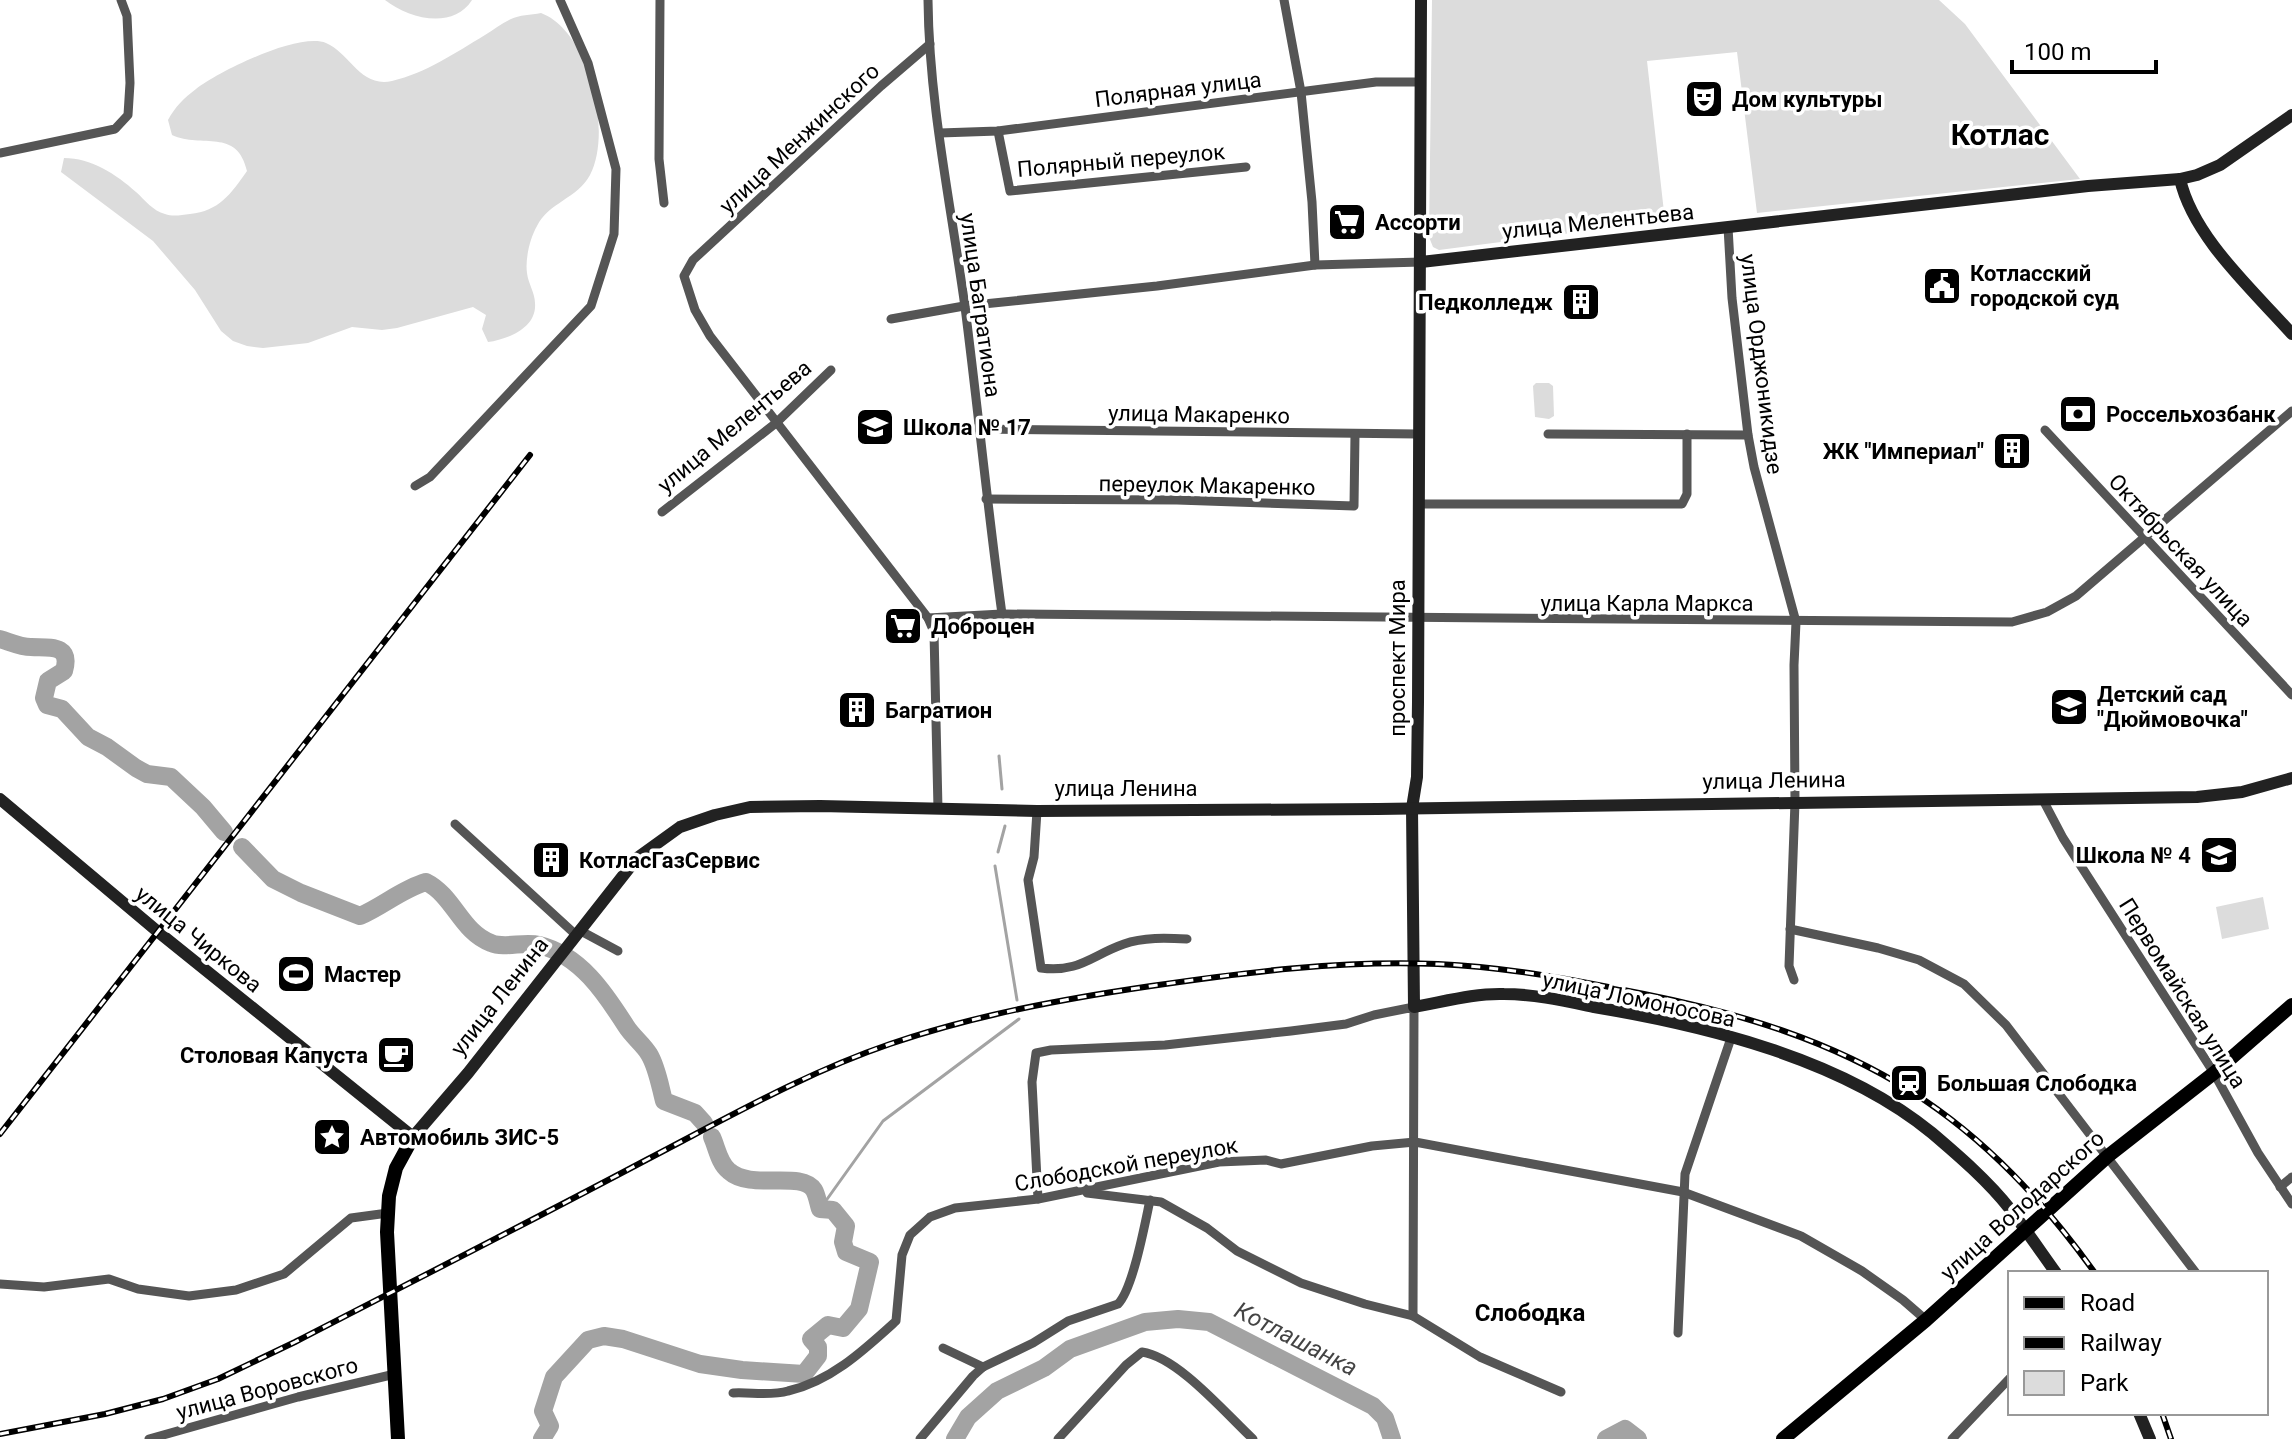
<svg xmlns="http://www.w3.org/2000/svg" width="2292" height="1439" viewBox="0 0 2292 1439" font-family="Roboto,sans-serif">
  <style>
    .green { fill: #dcdcdc }
    .lines { fill: none; stroke-linecap: round; stroke-linejoin: round }
    .stream { stroke: #a3a3a3; stroke-width: 3 }
    .river { stroke: #a3a3a3; stroke-width: 18 }
    .street { stroke: #555; stroke-width: 9 }
    .secondary { stroke: #222; stroke-width: 12 }
    .primary { stroke: #000; stroke-width: 14 }
    .rail-casing { stroke: #000; stroke-width: 6 }
    .rail { stroke: #fff; stroke-width: 3; stroke-dasharray: 9; stroke-linecap: butt }
    .labels { text-anchor: middle; stroke-width: 7; stroke-linejoin: round; paint-order: stroke }
    .street-label { font-size: 22px; fill: #000; stroke: #fff }
    .poi-label { font-size: 22px; font-weight: bold; fill: #000; stroke: #fff; text-anchor: start }
    .neighbourhood-label { font-size: 24px; font-weight: bold; fill: #000; stroke: #fff }
    .water-label { font-size: 24px; font-style: italic; fill: #444; stroke: #fff }
    .district-label { font-size: 30px; font-weight: bold; fill: #000; stroke: #fff }
  </style>
  <rect width="100%" height="100%" fill="#fff"/>
  <g class="green">
    <path d="M385,0h87c-19,30 -63,19 -87,0z"/>
    <polygon points="1432,0 1939,0 1965,24 2080,179 1757,213 1737,52 1647,61 1665,221 1439,250 1433,247 1429,237"/>
    <path d="M541,13c48,18 72,118 49,162 -12,23 -42,28 -53,51 -7,12 -12,33 -10,47 1,10 8,20 8,30 2,25 -27,36 -47,39l-6,-13 4,-14 -13,-8 -76,21 -15,2 -30,-3 -44,16 -45,5 -16,-2 -14,-5 -12,-10 -26,-41 -42,-49 -92,-69 3,-14c27,0 52,16 72,34 9,8 17,19 29,22 8,3 16,1 25,0 29,-3 41,-20 57,-43 -10,-44 -45,-22 -75,-36l-4,-15c7,-13 16,-22 28,-31 23,-18 103,-57 130,-46 24,10 34,45 66,38 34,-8 63,-28 93,-46 8,-5 17,-12 26,-16 8,-4 20,-4 30,-6z"/>
    <polygon points="1536,383 1549,383 1553,386 1554,416 1549,419 1535,417 1533,386"/>
    <polygon points="2263,897 2269,929 2222,939 2216,907"/>
  </g>
  <g class="lines">
    <g class="stream">
      <polyline points="999,756 1002,789"/>
      <polyline points="998,852 1005,826"/>
      <polyline points="995,866 1017,1000"/>
      <polyline points="820,1209 883,1121 1019,1019"/>
    </g>
    <g class="river">
      <path d="M0,639c10,3 21,8 31,8 17,1 41,-4 33,24l-16,10 -4,17 3,7 15,4 26,28 19,10 29,21 11,6 24,3 32,30 21,25"/>
      <path d="M242,847l31,32 28,14 59,23c23,-10 42,-27 66,-34 28,14 35,50 65,61 14,6 33,-2 48,2 41,10 66,48 87,81 7,11 17,18 23,28 8,13 11,32 15,47l31,12 9,10"/>
      <path d="M542,1439l8,-13 -7,-15 11,-34 34,-37 16,-4 19,3 77,25 42,6 62,4 14,-18v-9l-7,-8 17,-14 15,3 16,-19 11,-47 -24,-10 -3,-10 3,-16 -13,-16 -13,-1c-2,-6 -3,-14 -6,-19 -13,-20 -63,1 -85,-19 -10,-8 -12,-23 -17,-34"/>
      <polyline points="955,1439 968,1417 997,1391 1044,1368 1070,1349 1145,1322 1178,1319 1209,1322 1373,1406 1385,1418 1392,1439"/>
      <polyline points="1606,1439 1625,1429 1638,1439"/>
    </g>
    <g class="street">
      <polyline points="660,0 659,159 664,203"/>
      <path d="M928,0c1,103 23,205 37,307 13,102 23,205 37,307"/>
      <polyline points="1284,0 1301,92 1312,202 1315,265"/>
      <polyline points="930,44 881,86 693,260 684,276 695,310 710,336 928,618 934,632 938,809"/>
      <polyline points="998,131 1010,191 1246,167"/>
      <polyline points="940,133 998,131 1376,82 1420,82"/>
      <polyline points="0,153 115,129 128,115 130,83 127,16 121,0"/>
      <polyline points="1728,227 1732,298 1748,435 1754,467 1796,622 1794,665 1795,802 1789,966 1794,980"/>
      <polyline points="891,319 964,306 1157,286 1315,265 1421,262"/>
      <polyline points="979,429 1417,434"/>
      <polyline points="2045,430 2292,695"/>
      <polyline points="1548,434 1748,435"/>
      <polyline points="415,486 430,477 591,306 614,234 616,169 588,63 560,0"/>
      <polyline points="986,499 1177,500 1354,506 1355,434"/>
      <polyline points="1418,504 1682,504 1687,494 1687,434"/>
      <polyline points="662,512 776,423 831,370"/>
      <polyline points="928,618 1002,614 2012,622 2047,612 2076,596 2292,411"/>
      <polyline points="2043,800 2063,838 2214,1073 2258,1153 2292,1204"/>
      <path d="M1037,811l-3,46 -6,23 13,88c38,5 51,-13 83,-24 19,-7 43,-6 63,-5"/>
      <polyline points="455,824 575,934"/>
      <polyline points="1790,929 1878,948 1919,960 1964,984 2006,1025 2196,1273"/>
      <polyline points="579,930 618,951"/>
      <polyline points="2280,1187 2292,1177"/>
      <polyline points="1087,1193 1161,1202 1207,1228 1237,1251 1301,1283 1365,1304 1413,1316 1480,1357 1561,1392"/>
      <polyline points="1038,1199 1032,1082 1036,1053 1051,1050 1165,1045 1291,1031 1346,1024 1374,1015 1414,1007 1413,1316"/>
      <polyline points="0,1284 44,1287 109,1279 138,1289 189,1296 236,1290 284,1274 351,1218 388,1213"/>
      <polyline points="1678,1333 1685,1174 1731,1038"/>
      <polyline points="943,1348 983,1367"/>
      <path d="M733,1393c17,-1 38,3 55,-2 43,-10 76,-41 108,-70l6,-66 8,-20 20,-18 25,-9 83,-9 181,-37 47,-2 15,4 91,-18 43,-4 268,50 118,44 61,35 41,29 23,20"/>
      <polyline points="149,1439 298,1397 395,1374"/>
      <path d="M920,1439l53,-63 10,-9 50,-24 35,-22 50,-17c15,-15 27,-81 32,-104"/>
      <path d="M1058,1439l68,-74 16,-13c36,5 84,62 111,87"/>
      <polyline points="1952,1439 2010,1378"/>
    </g>
    <g class="secondary">
      <path d="M1421,0l-3,702 -1,75 -5,31 2,199c29,-5 60,-14 90,-13 30,0 61,7 90,13 113,19 248,52 338,126 27,23 56,48 78,76 16,21 31,43 46,64"/>
      <path d="M2180,179c13,58 73,111 112,155"/>
      <polyline points="1421,262 2088,186 2180,179 2197,175 2220,165 2292,115"/>
      <polyline points="0,799 157,931 413,1137 468,1073 637,858 680,827 715,815 750,807 820,806 1037,811 1378,809 2197,797 2242,792 2292,778"/>
      <polyline points="2139,1413 2150,1439"/>
    </g>
    <g class="primary">
      <polyline points="398,1439 387,1232 389,1196 396,1168 413,1137"/>
      <polyline points="1783,1439 1926,1320 2108,1156 2214,1073 2292,1005"/>
    </g>
    <g class="rail-casing">
      <g id="rail">
        <polyline points="0,1134 530,455"/>
        <polyline points="2162,1413 2171,1439"/>
        <path d="M0,1434l105,-20 58,-15 55,-20 77,-37c118,-61 236,-121 353,-183 79,-41 157,-86 242,-115 85,-29 173,-45 261,-58 96,-14 190,-26 287,-22 69,3 138,16 206,30 95,19 186,46 268,98 74,47 132,110 183,181"/>
      </g>
    </g>
    <use href="#rail" class="rail"/>
  </g>
  <defs>
    <g id="theatre-square" transform="scale(2)"><rect x="-9" y="-9" width="18" height="18" rx="4" fill="#000" stroke="#fff"/><path d="M-5-5.5Q0-4 5-5.5V0Q5 5 0 6Q-5 5-5 0ZM-3.3-2.5H-1v1.5H-3.3ZM1-2.5H3.3v1.5H1ZM-2.8 1Q0 5.5 2.8 1Z" fill="#fff"/></g>
    <g id="supermarket-square" transform="scale(2)"><rect x="-9" y="-9" width="18" height="18" rx="4" fill="#000" stroke="#fff"/><path d="M-6-5.5h2.5l.6 2H6L4.5 2H-2.5L-4.4-4H-6ZM-1.5 3.2a1.3 1.3 0 1 0 .1 0ZM3 3.2a1.3 1.3 0 1 0 .1 0Z" fill="#fff"/></g>
    <g id="civic-square" transform="scale(2)"><rect x="-9" y="-9" width="18" height="18" rx="4" fill="#000" stroke="#fff"/><path d="M-.6-6.5H3V-4.5H.6V-3L4-1V1h2V6H-6V1h2V-1L-.6-3ZM-1.2 2.5V6h2.4V2.5Z" fill="#fff"/></g>
    <g id="building-square" transform="scale(2)"><rect x="-9" y="-9" width="18" height="18" rx="4" fill="#000" stroke="#fff"/><path d="M-4-6H4V6H1V3H-1V6H-4ZM-2.5-4.3h1.7v1.8h-1.7ZM.8-4.3h1.7v1.8H.8ZM-2.5-1h1.7V.8h-1.7ZM.8-1h1.7V.8H.8Z" fill="#fff"/></g>
    <g id="bank-square" transform="scale(2)"><rect x="-9" y="-9" width="18" height="18" rx="4" fill="#000" stroke="#fff"/><path d="M-6-4H6V4H-6ZM0-2.3a2.3 2.3 0 1 0 0 4.6a2.3 2.3 0 1 0 0-4.6Z" fill="#fff"/></g>
    <g id="school-square" transform="scale(2)"><rect x="-9" y="-9" width="18" height="18" rx="4" fill="#000" stroke="#fff"/><path d="M0-5L7-2L0 1L-7-2ZM-4 1L0 2.5L4 1V4Q0 6-4 4Z" fill="#fff"/></g>
    <g id="stadium-square" transform="scale(2)"><rect x="-9" y="-9" width="18" height="18" rx="4" fill="#000" stroke="#fff"/><path d="M0-5a6.5 5 0 1 0 0 10a6.5 5 0 1 0 0-10ZM-3.5-1.8h7v3.6h-7Z" fill="#fff"/></g>
    <g id="cafe-square" transform="scale(2)"><rect x="-9" y="-9" width="18" height="18" rx="4" fill="#000" stroke="#fff"/><path d="M-5.5-4.5H6V0H3Q3 3.5 0 3.5H-2.5Q-5.5 3.5-5.5 0ZM3-3.2v2h1.7v-2ZM-6 4.5H4V6H-6Z" fill="#fff"/></g>
    <g id="station-square" transform="scale(2)"><rect x="-9" y="-9" width="18" height="18" rx="4" fill="#000" stroke="#fff"/><path d="M-3-6H3Q5-6 5-4V2Q5 4 3 4L4.5 6H3L1.5 4h-3L-3 6H-4.5L-3 4Q-5 4-5 2V-4Q-5-6-3-6ZM-3.5-4v3h7v-3ZM-3.5 1v1.5H-2V1ZM2 1v1.5H3.5V1Z" fill="#fff"/></g>
    <g id="sight-square" transform="scale(2)"><rect x="-9" y="-9" width="18" height="18" rx="4" fill="#000" stroke="#fff"/><path d="M0-6L1.8-2.2L6-1.7L2.9 1.2L3.7 5.4L0 3.3L-3.7 5.4L-2.9 1.2L-6-1.7L-1.8-2.2Z" fill="#fff"/></g>
  </defs>
  <g fill-rule="evenodd">
    <use href="#theatre-square" x="1704" y="99"/>
    <use href="#supermarket-square" x="1347" y="222"/>
    <use href="#civic-square" x="1942" y="286"/>
    <use href="#building-square" x="1581" y="302"/>
    <use href="#bank-square" x="2078" y="414"/>
    <use href="#school-square" x="875" y="427"/>
    <use href="#building-square" x="2012" y="451"/>
    <use href="#supermarket-square" x="903" y="626"/>
    <use href="#school-square" x="2069" y="707"/>
    <use href="#building-square" x="857" y="710"/>
    <use href="#school-square" x="2219" y="855"/>
    <use href="#building-square" x="551" y="860"/>
    <use href="#stadium-square" x="296" y="974"/>
    <use href="#cafe-square" x="396" y="1055"/>
    <use href="#station-square" x="1909" y="1083"/>
    <use href="#sight-square" x="332" y="1137"/>
  </g>
  <g class="labels">
    <g class="street-label">
      <text transform="translate(1178 89) rotate(-7)" y="8">Полярная улица</text>
      <text transform="translate(799 138) rotate(-43)" y="8">улица Менжинского</text>
      <text transform="translate(1121 160) rotate(-5)" y="8">Полярный переулок</text>
      <text transform="translate(1598 221) rotate(-6)" y="8">улица Мелентьева</text>
      <text transform="translate(981 305) rotate(82)" y="8">улица Багратиона</text>
      <text transform="translate(1762 364) rotate(83)" y="8">улица Орджоникидзе</text>
      <text transform="translate(1199 414) rotate(1)" y="8">улица Макаренко</text>
      <text transform="translate(734 426) rotate(-40)" y="8">улица Мелентьева</text>
      <text transform="translate(1207 485) rotate(1)" y="8">переулок Макаренко</text>
      <text transform="translate(2181 550) rotate(47)" y="8">Октябрьская улица</text>
      <text x="1647" y="611">улица Карла Маркса</text>
      <text transform="translate(1397 658) rotate(-90)" y="8">проспект Мира</text>
      <text transform="translate(1774 780) rotate(-1)" y="8">улица Ленина</text>
      <text x="1126" y="796">улица Ленина</text>
      <text transform="translate(199 939) rotate(39)" y="8">улица Чиркова</text>
      <text transform="translate(2183 993) rotate(58)" y="8">Первомайская улица</text>
      <text transform="translate(499 996) rotate(-52)" y="8">улица Ленина</text>
      <text transform="translate(1639 999) rotate(12)" y="8">улица Ломоносова</text>
      <text transform="translate(1126 1164) rotate(-10)" y="8">Слободской переулок</text>
      <text transform="translate(2022 1205) rotate(-42)" y="8">улица Володарского</text>
      <text transform="translate(267 1388) rotate(-15)" y="8">улица Воровского</text>
    </g>
    <g class="poi-label">
      <text x="1732" y="107">Дом культуры</text>
      <text x="1375" y="230">Ассорти</text>
      <text x="1970" y="281">Котласский<tspan x="1970" dy="25">городской суд</tspan></text>
      <text x="1553" y="310" text-anchor="end">Педколледж</text>
      <text x="2106" y="422">Россельхозбанк</text>
      <text x="903" y="435">Школа № 17</text>
      <text x="1984" y="459" text-anchor="end">ЖК "Империал"</text>
      <text x="931" y="634">Доброцен</text>
      <text x="2097" y="702">Детский сад<tspan x="2097" dy="25">"Дюймовочка"</tspan></text>
      <text x="885" y="718">Багратион</text>
      <text x="2191" y="863" text-anchor="end">Школа № 4</text>
      <text x="579" y="868">КотласГазСервис</text>
      <text x="324" y="982">Мастер</text>
      <text x="368" y="1063" text-anchor="end">Столовая Капуста</text>
      <text x="1937" y="1091">Большая Слободка</text>
      <text x="360" y="1145">Автомобиль ЗИС-5</text>
    </g>
    <g class="neighbourhood-label">
      <text x="1530" y="1321">Слободка</text>
    </g>
    <g class="water-label">
      <text transform="translate(1296 1339) rotate(27)" y="8">Котлашанка</text>
    </g>
    <g class="district-label">
      <text x="2000" y="145">Котлас</text>
    </g>
  </g>
  <rect x="2008" y="1271" width="260" height="144" fill="#ffffff" stroke="#999999" stroke-width="2"/>
  <rect x="2024" y="1297" width="40" height="12" fill="#000000" stroke="#999999" stroke-width="2"/>
  <text x="2080" y="1311" font-size="24" fill="#000000">Road</text>
  <rect x="2024" y="1337" width="40" height="12" fill="#000000" stroke="#999999" stroke-width="2"/>
  <text x="2080" y="1351" font-size="24" fill="#000000">Railway</text>
  <rect x="2024" y="1371" width="40" height="24" fill="#dcdcdc" stroke="#999999" stroke-width="2"/>
  <text x="2080" y="1391" font-size="24" fill="#000000">Park</text>
  <path d="M2012 60v12h144v-12" fill="none" stroke="#000000" stroke-width="4"/>
  <text x="2024" y="60" font-size="24" fill="#000000" stroke="#ffffff" stroke-width="6" paint-order="stroke">100 m</text>
</svg>
